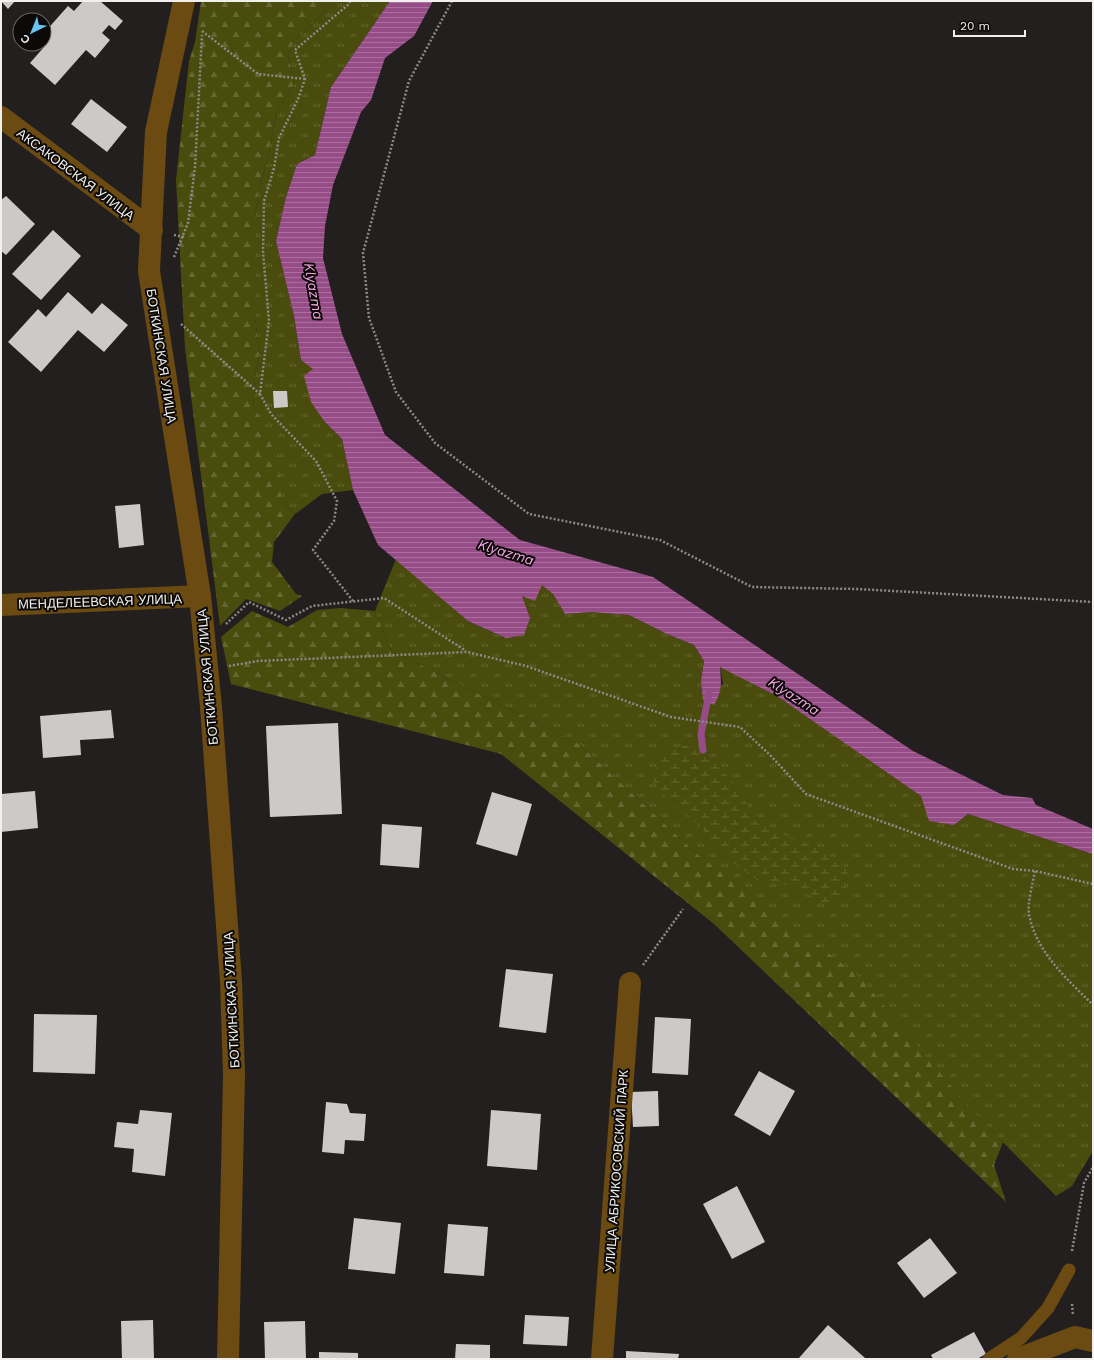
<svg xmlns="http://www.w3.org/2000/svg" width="1094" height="1360" viewBox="0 0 1094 1360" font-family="'Work Sans',sans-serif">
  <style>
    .grass { fill: url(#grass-tufts) }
    .forest { fill: url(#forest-firs) }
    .wetland { fill: url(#wetland-marsh) }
    .water { fill: url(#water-rules) }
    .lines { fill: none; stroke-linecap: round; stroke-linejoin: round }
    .stream { stroke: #964c86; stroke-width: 7 }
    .building { fill: #cec9c9 }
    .path { stroke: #8d8a89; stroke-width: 2.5; stroke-dasharray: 2 2; stroke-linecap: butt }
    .service { stroke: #6b4b11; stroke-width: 13 }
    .minor { stroke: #6b4b11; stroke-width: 22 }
    .tertiary { stroke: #6b4b11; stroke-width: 22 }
    .labels { text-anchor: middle; stroke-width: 4; stroke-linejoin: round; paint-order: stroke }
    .street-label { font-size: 13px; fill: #f2f0ef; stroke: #0b0a09 }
    .water-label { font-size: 14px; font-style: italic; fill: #faa9e6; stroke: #0b0a09 }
  </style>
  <defs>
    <pattern id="grass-tufts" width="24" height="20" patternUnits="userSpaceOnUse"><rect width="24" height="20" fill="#4a4c0d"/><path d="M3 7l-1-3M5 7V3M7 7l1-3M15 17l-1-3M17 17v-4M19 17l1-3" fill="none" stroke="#656631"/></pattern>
    <pattern id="forest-firs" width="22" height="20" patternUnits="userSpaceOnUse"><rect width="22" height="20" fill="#4a4c0d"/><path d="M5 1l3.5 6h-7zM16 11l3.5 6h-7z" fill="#656631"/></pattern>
    <pattern id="wetland-marsh" width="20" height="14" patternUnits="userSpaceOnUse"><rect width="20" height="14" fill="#4a4c0d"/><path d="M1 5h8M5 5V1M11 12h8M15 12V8" fill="none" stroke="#656631"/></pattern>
    <pattern id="water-rules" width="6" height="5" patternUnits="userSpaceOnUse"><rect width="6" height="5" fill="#964c86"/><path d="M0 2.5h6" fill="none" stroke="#aa6f9d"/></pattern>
  </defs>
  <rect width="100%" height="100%" fill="#231f1e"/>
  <g class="grass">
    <polygon points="331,1 390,1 331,87 315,155 297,164 286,197 276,241 294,316 301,360 314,369 325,422 342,439 353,490 322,494 295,514 281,500 253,406 255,376 259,354 255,315 255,217 260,184 268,159 276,113 294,84 288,55 294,40 319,17"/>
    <polygon points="396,559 468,621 506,638 530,618 522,596 542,584 553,594 565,614 591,612 629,615 667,634 694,645 704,661 701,680 723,685 720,666 777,696 851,746 921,796 954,825 968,814 1093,854 1093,1151 1072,1186 1056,1196 972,1111 579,744 391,650 375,611"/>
  </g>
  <g class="forest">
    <polygon points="201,1 331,1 319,17 294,40 288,55 294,84 276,113 268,159 260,184 255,217 255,315 259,354 255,376 253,406 278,449 281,500 295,514 274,542 272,562 296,594 302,596 280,611 246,599 220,626 185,348 176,180 189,61 195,42"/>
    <polygon points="341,608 375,611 391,650 579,744 697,854 861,978 972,1111 1003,1142 994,1165 1006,1202 714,924 501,754 231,684 221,637 252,611 288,627 317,610"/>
  </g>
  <polygon class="wetland" points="683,745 703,750 735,784 750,810 775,832 814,845 848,869 846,889 827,905 793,886 759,881 733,863 693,819 670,803 652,779 663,753"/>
  <path class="water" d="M390,1h43l-19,35 -29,22 -14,42 -10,12 -28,73 -8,41 -2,32 19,76 43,101 135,105 133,37 260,174 90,44 29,3 4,7 57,24v25l-125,-40 -14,11 -25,-4 -8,-25 -144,-100 -57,-29c1,16 3,22 -6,38l-11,-5 -2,-20 3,-19 -10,-16 -27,-11 -38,-19 -38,-3 -26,2 -12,-20 -11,-9 -7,16 -13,-5 8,22 -6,17 -18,3 -38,-17 -90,-76 -25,-55 -11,-51 -17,-17 -14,-20 -7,-26 9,-7 -12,-9 -7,-44 -18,-75 10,-44 11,-33 18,-9 16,-68z"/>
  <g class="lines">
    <polyline class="stream" points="703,750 701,734 709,693"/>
  </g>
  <g class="building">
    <polygon points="1,1 15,1 8,9"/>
    <polygon points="83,1 100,1 123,21 115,30 109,25 102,33 110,40 95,58 86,50 55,85 30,63 44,47 41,44 44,44 44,33 68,6 74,11"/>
    <polygon points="91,99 127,127 107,152 71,124"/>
    <polygon points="6,196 35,224 6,255 1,251 1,200"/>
    <polygon points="53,230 81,256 41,300 12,274"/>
    <polygon points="68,292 92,314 102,303 128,325 104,352 78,330 41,372 8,342 38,309 46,317"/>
    <polygon points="273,391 287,391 288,407 274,408"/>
    <polygon points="140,504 144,545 119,548 115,506"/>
    <polygon points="111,710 114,738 80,740 81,755 43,758 40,716"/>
    <polygon points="338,723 342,814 270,817 266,726"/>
    <polygon points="35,791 38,828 1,832 1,794"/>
    <polygon points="492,792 532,804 517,856 476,844"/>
    <polygon points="382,824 422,827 419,868 380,865"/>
    <polygon points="506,969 553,974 546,1033 499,1027"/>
    <polygon points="34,1014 97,1015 95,1074 33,1072"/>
    <polygon points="655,1017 691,1019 688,1075 652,1073"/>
    <polygon points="759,1071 795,1091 770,1136 734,1115"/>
    <polygon points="658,1091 659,1126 633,1127 631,1092"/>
    <polygon points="326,1102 347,1104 350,1113 366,1114 364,1141 345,1140 344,1154 322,1152"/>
    <polygon points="140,1110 172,1113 165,1176 132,1172 134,1149 114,1147 117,1122 138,1124"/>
    <polygon points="491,1110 541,1114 537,1170 487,1166"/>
    <polygon points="737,1186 765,1242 732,1259 703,1204"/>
    <polygon points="354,1218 401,1223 395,1274 348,1269"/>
    <polygon points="448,1224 488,1227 484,1276 444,1273"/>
    <polygon points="930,1238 957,1273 924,1298 897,1263"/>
    <polygon points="525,1315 569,1317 567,1346 523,1344"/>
    <polygon points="153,1320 154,1359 122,1359 121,1321"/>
    <polygon points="305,1321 306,1359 265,1359 264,1322"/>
    <polygon points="828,1325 865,1358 864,1359 801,1359 799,1358"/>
    <polygon points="974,1332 986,1354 977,1359 933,1359 931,1355"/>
    <polygon points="456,1344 490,1345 490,1359 455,1359"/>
    <polygon points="626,1351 679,1354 678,1359 626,1359"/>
    <polygon points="319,1352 358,1353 358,1359 319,1359"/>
  </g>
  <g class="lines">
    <g class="path">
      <polyline points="350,1 349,4 295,50 305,79 298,99 279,138 274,168 264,201 263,252 269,321 260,394 271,414 316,461 337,501 334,521 313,550 353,601"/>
      <polyline points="452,1 409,81 363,253 369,318 396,392 435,443 529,514 660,540 752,587 857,589 1093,602"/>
      <polyline points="202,31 258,74 305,79"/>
      <polyline points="174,235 184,237"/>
      <polyline points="174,257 188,223 195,167 202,35"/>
      <polyline points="181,324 260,394"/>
      <polyline points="226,624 249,602 286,620 312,606 384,598 466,651"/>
      <polyline points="229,666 258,661 467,652 526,666 671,717 740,727 770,755 806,794 1013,869 1035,871 1093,884"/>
      <path d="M1035,871c-2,11 -8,33 -6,43 7,38 38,65 64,91"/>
      <polyline points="643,965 683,909"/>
      <polyline points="1072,1251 1084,1183 1093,1167"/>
      <polyline points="1072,1304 1073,1315"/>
    </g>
    <polyline class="service" points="989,1359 1021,1338 1048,1308 1069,1270"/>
    <g class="minor">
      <polyline points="1,117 152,230"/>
      <polyline points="1,605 200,596"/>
      <polyline points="602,1359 630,983"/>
      <polyline points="1018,1359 1075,1337 1093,1341"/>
    </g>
    <polyline class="tertiary" points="184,1 156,132 149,271 200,596 211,707 231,981 234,1074 228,1359"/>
  </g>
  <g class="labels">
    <g class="street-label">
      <text transform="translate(76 174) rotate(37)" y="5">АКСАКОВСКАЯ УЛИЦА</text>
      <text transform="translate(162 356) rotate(81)" y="5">БОТКИНСКАЯ УЛИЦА</text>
      <text transform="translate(100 601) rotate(-2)" y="5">МЕНДЕЛЕЕВСКАЯ УЛИЦА</text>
      <text transform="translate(207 677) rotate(-95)" y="5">БОТКИНСКАЯ УЛИЦА</text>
      <text transform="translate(231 1000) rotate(-93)" y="5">БОТКИНСКАЯ УЛИЦА</text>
      <text transform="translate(616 1171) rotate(-86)" y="5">УЛИЦА АБРИКОСОВСКИЙ ПАРК</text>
    </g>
    <g class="water-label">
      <text transform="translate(314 291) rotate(80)" y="5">Klyazma</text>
      <text transform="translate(506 552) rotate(17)" y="5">Klyazma</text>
      <text transform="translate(794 696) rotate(33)" y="5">Klyazma</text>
    </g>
  </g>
  <rect width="1094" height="1360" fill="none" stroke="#f2f0ef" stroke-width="4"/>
  <g transform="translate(32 32) rotate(223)"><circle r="19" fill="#0b0a09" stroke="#676665"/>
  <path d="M0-3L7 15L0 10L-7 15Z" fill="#6bc3f2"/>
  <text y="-6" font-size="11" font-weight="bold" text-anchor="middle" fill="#f2f0ef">С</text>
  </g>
  <path d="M954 30v6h71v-6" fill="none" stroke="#f2f0ef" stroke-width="2"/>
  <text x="960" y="30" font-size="12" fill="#f2f0ef" stroke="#0b0a09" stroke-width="3" paint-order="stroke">20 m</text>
</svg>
